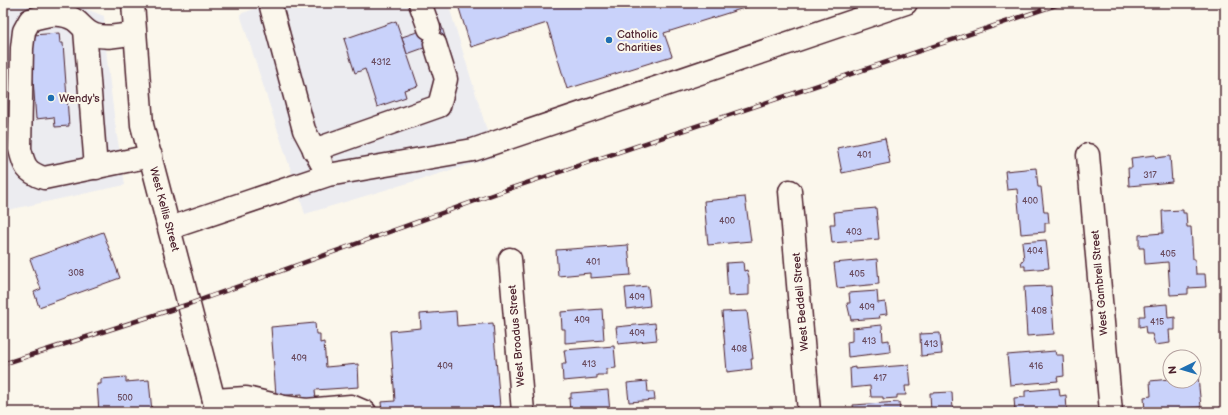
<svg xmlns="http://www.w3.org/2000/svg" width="1228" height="415" viewBox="0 0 1228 415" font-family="'Balsamiq Sans',sans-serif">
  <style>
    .built { fill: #ececf0 }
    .building { fill: #c9d2fa; stroke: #4a1f2b }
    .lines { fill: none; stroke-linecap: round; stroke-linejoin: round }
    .minor-casing { stroke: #4a1f2b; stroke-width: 25 }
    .minor { stroke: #fbf7ec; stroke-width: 22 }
    .rail-casing { stroke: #4a1f2b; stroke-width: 4.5 }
    .rail { stroke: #fbf7ec; stroke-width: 3; stroke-dasharray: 9; stroke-linecap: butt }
    .poi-dot { fill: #1f6fb2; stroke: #fbf7ec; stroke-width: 1.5 }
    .labels { text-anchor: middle; stroke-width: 4; stroke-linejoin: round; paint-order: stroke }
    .number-label { font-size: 9px; fill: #6a4c5f }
    .poi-label { font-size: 11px; fill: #4a1f2b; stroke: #fbf7ec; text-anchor: start }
    .street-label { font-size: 11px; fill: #4a1f2b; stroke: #fbf7ec }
  </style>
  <rect width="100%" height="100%" fill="#fbf7ec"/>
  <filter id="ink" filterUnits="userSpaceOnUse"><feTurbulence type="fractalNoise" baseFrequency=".025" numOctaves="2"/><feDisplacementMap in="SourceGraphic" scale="8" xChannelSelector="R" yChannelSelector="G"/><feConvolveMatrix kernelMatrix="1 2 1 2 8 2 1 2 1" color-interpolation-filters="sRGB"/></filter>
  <g filter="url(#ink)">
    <g class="built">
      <polygon points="3,3 37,3 81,7 104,16 107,60 115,123 125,185 3,211"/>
      <polygon points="272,3 448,3 495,157 305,214 240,14"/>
    </g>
    <g class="building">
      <polygon points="466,3 760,3 664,33 672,56 567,89 547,23 471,47 458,5"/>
      <polygon points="396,21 418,86 404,90 406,97 377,107 365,69 355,73 344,39"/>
      <polygon points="441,24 446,40 407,54 402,37"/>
      <polygon points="59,33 60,43 63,43 69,126 55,127 54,117 36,119 33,79 29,79 33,35"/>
      <polygon points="885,138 890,163 842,173 837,148"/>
      <polygon points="1155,155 1156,158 1170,156 1172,182 1129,186 1128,168 1132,168 1131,158"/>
      <polygon points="1036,168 1038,187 1041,187 1044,212 1048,212 1049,223 1045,223 1045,232 1021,234 1017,189 1007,190 1005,171"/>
      <polygon points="745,197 751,241 708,245 704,201"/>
      <polygon points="876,208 879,239 832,243 830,224 835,224 834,212"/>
      <polygon points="1183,210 1183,213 1186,213 1187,227 1191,227 1193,259 1195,259 1196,274 1205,274 1206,287 1188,288 1188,294 1170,295 1168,262 1145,264 1144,248 1139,248 1139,235 1163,233 1162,211"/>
      <polygon points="103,232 120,278 39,307 34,292 41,289 30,259"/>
      <polygon points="1046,240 1049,268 1025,270 1025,266 1022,266 1021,261 1024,260 1022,242"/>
      <polygon points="628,245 631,275 590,278 590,273 558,276 556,250"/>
      <polygon points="877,259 879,284 837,288 834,263"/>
      <polygon points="743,262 744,271 747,270 749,278 749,295 728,296 726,263"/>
      <polygon points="648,286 650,306 627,309 625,288"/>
      <polygon points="1051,286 1054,334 1027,336 1024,287"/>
      <polygon points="877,291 878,303 885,302 887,314 879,315 880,318 851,320 847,303 850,303 849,293"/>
      <polygon points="1167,304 1168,318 1175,317 1175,330 1169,330 1170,343 1155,345 1152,334 1146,334 1145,326 1139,327 1139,316 1145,316 1144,306"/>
      <polygon points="602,309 604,340 565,343 565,329 562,329 561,312"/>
      <polygon points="456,311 457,326 493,323 500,407 443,412 382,412 381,402 395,401 390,331 421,328 420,314"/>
      <polygon points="747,311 753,359 751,359 752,369 727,372 722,312"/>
      <polygon points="315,323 316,334 320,334 320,343 324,342 326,367 358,364 359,387 315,390 316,400 303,401 302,394 276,396 271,327"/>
      <polygon points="655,323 657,340 618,344 616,327"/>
      <polygon points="882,325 883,341 889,340 890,352 848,357 847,342 852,341 852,328"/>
      <polygon points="940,333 942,354 921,356 920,334"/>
      <polygon points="614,346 616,368 607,369 607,375 597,375 597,378 563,381 562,364 566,364 564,350"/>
      <polygon points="1055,351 1056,355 1063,355 1064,376 1057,377 1058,381 1010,385 1007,355"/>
      <polygon points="1223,361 1225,361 1225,389"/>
      <polygon points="909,365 911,386 905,386 906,395 897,395 897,398 883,399 883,397 871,397 870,386 851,388 850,368 855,367 855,369"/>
      <polygon points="126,377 126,382 149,380 152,412 99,412 97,384 101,384 101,379"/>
      <polygon points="1194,377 1198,377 1201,407 1145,412 1144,397 1151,396 1150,381 1170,379 1170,381 1194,381"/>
      <polygon points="647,381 648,392 654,392 655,400 629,402 627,383"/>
      <polygon points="1059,388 1060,396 1066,395 1067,411 1015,412 1014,398 1025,397 1025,391"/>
      <polygon points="608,390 610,412 570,412 569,398 571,398 571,393"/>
      <polygon points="952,392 953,412 931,412 930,393"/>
      <polygon points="899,402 900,412 854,412 853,405"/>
    </g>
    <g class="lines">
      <g class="minor-casing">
        <g id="minor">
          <polyline points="133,3 142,125 217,412"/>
          <polyline points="270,3 304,130 321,162"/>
          <polyline points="420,3 429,28"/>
          <polyline points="85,30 96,168"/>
          <path d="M135,33c-12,2 -28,6 -40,2 -10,-3 -13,-10 -20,-15 -14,-9 -30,-5 -45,0l-6,11 -2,17 -2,101c4,17 6,23 24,29l107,-22"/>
          <polyline points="314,150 439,106 446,79 435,44"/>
          <polyline points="1088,155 1111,412"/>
          <polyline points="790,191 809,412"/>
          <polyline points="170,228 328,175 473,150 906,3"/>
          <polyline points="510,259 523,412"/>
          <polyline points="214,400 246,398 284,407 306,410 351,406 365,412"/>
        </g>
      </g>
      <use href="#minor" class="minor"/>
      <g class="rail-casing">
        <polyline id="rail" points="3,364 189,304 500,192 1062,3"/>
      </g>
      <use href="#rail" class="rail"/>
    </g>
  </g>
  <g class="poi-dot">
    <circle cx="609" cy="40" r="4"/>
    <circle cx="51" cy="98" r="4"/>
  </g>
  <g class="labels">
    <g class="number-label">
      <text x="381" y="65">4312</text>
      <text x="864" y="158">401</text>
      <text x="1150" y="178">317</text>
      <text x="1030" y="204">400</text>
      <text x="727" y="224">400</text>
      <text x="854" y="235">403</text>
      <text x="1035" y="254">404</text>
      <text x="1168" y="257">405</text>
      <text x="593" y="265">401</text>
      <text x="76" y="276">308</text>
      <text x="857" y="277">405</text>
      <text x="637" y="300">409</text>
      <text x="867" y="310">409</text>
      <text x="1039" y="314">408</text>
      <text x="582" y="323">409</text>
      <text x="1157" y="325">415</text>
      <text x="637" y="336">409</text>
      <text x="869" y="344">413</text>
      <text x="931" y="347">413</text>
      <text x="739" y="352">408</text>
      <text x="299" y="361">409</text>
      <text x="589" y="367">413</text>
      <text x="445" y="369">409</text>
      <text x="1036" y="369">416</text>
      <text x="880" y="381">417</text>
      <text x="125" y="401">500</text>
    </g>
    <g class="poi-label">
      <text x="617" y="38">Catholic<tspan x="617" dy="13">Charities</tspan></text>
      <text x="59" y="102">Wendy's</text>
    </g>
    <g class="street-label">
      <text transform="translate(165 209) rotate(75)" y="4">West Kellis Street</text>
      <text transform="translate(1099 283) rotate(-95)" y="4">West Gambrell Street</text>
      <text transform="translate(800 302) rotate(-95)" y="4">West Beddell Street</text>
      <text transform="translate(516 336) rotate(-95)" y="4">West Broadus Street</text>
    </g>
  </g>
  <rect width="1228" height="415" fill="none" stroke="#fbf7ec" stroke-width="16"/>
  <rect x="8" y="8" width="1212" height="399" fill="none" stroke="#4a1f2b" stroke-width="1.5" filter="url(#ink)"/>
  <g transform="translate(1182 369) rotate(265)"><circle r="19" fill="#fbf7ec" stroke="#b4a19f"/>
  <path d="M0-3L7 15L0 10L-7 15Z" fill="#1f6fb2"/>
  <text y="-6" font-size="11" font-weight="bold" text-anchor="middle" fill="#4a1f2b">N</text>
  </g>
</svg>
